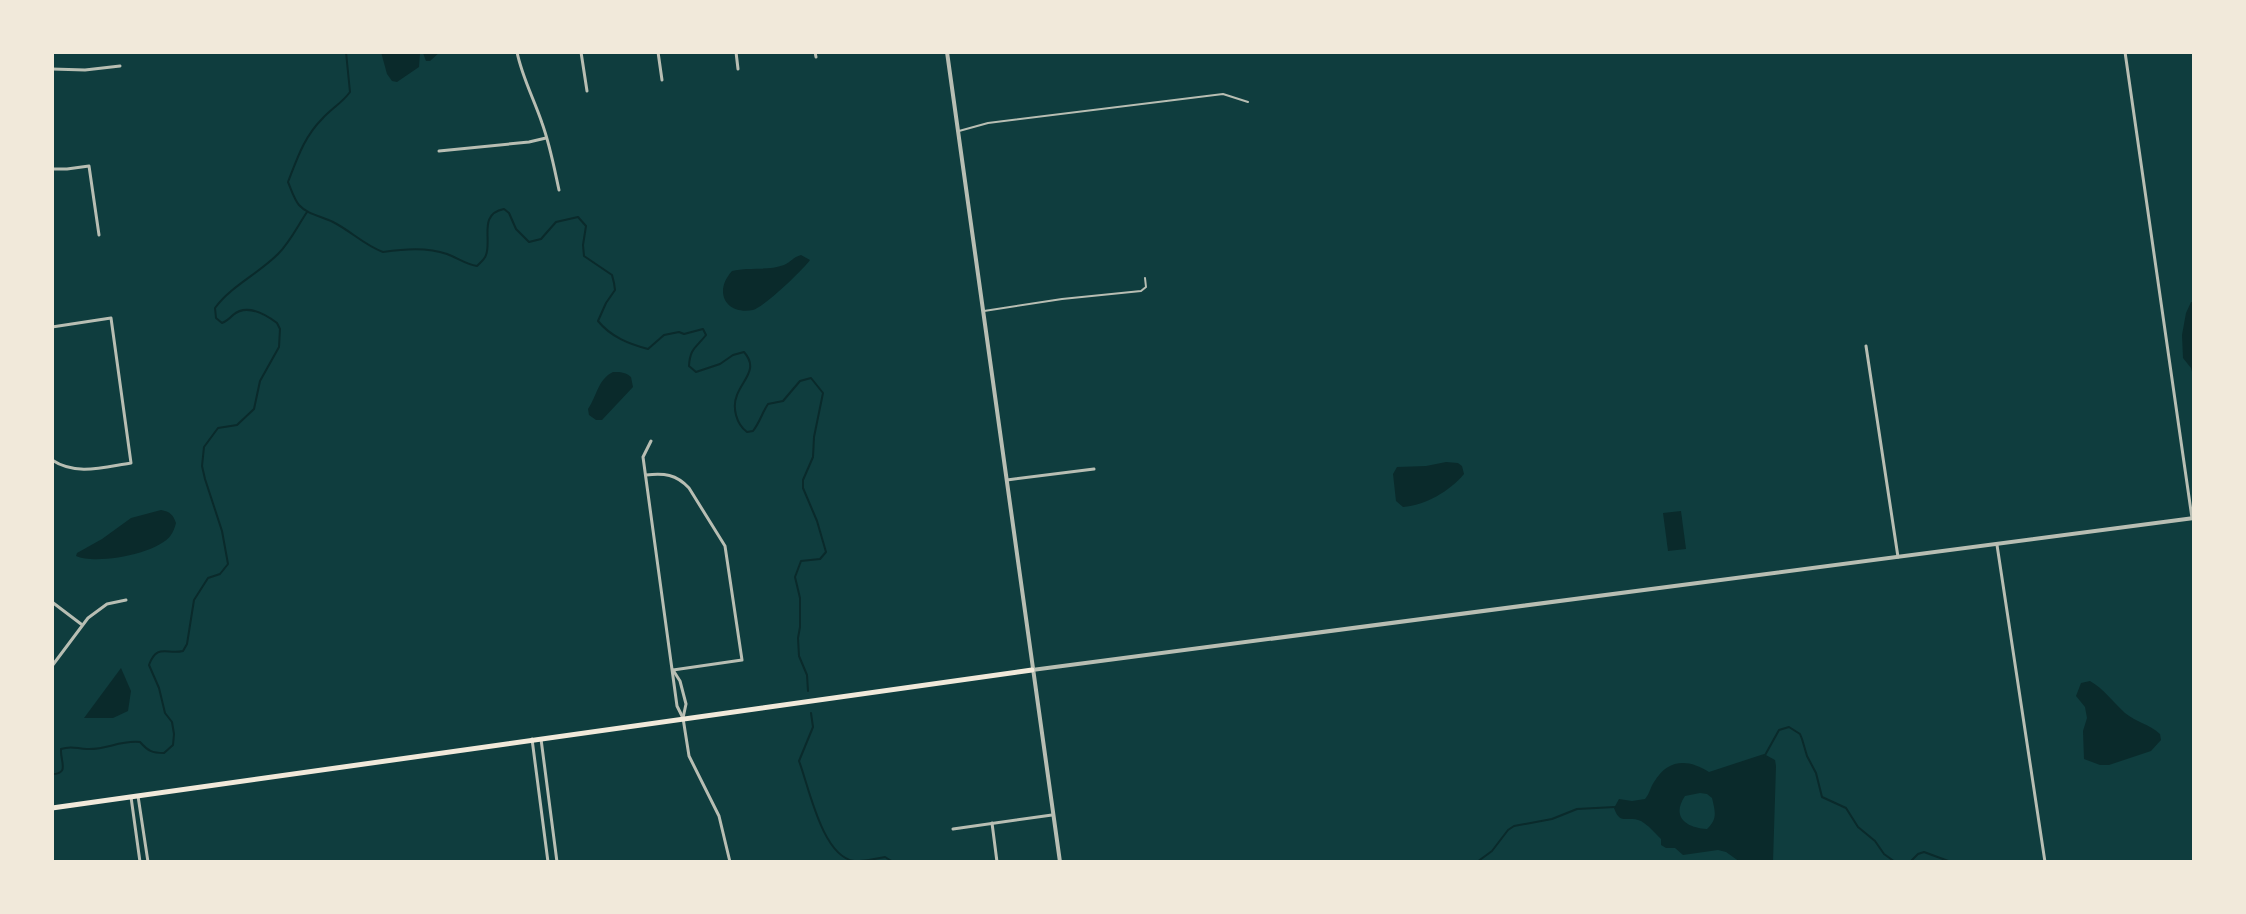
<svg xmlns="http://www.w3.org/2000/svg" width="2246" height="914" viewBox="0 0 2246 914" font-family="'Work Sans',sans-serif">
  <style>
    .water { fill: #0a2a2b; fill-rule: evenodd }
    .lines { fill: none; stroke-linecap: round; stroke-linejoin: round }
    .stream { stroke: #0a2a2b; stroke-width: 2 }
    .service { stroke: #b8beb3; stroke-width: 2 }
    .minor { stroke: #b8beb3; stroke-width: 3 }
    .tertiary { stroke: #b8beb3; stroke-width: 4 }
    .secondary { stroke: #f1e9da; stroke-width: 5 }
  </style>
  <rect width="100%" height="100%" fill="#0f3d3e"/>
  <g class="water">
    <polygon points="381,52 440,52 430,61 426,61 423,53 420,53 419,67 397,82 392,81 387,74"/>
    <path d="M801,255l9,5c-7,10 -47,48 -57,50 -27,5 -40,-18 -21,-39 16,-4 36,0 52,-6 7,-3 9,-8 17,-10z"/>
    <polygon points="2191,302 2194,302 2194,379 2191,368 2183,358 2182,335 2186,313"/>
    <path d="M613,372c8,0 12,0 18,5l2,10 -31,33h-6l-7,-5 -1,-6c9,-13 10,-30 25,-37z"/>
    <path d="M1446,462l12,1 4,3 2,8c-14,17 -38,31 -61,33l-7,-6 -3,-27 4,-7 29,-1z"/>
    <path d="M161,510c9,2 12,4 15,13 -1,4 -3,9 -5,12 -13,19 -75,30 -95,21l1,-3 25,-14 29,-21z"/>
    <polygon points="1681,511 1686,549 1668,551 1663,513"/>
    <polygon points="121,668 131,691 128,711 113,718 84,718"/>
    <path d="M2090,681c14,8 23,21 35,32 11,9 24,11 35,21l1,6 -10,11 -42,14h-9l-16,-6 -1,-28 4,-13 -2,-11 -9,-11 5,-13z"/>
    <path d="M1764,754l11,6 1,6 -3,96h-33l-14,-10 -8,-2 -35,5 -8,-7h-9l-5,-3v-6c-6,-6 -13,-14 -20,-18 -14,-6 -21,5 -27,-13l5,-9 13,2 13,-2c5,-6 5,-11 9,-17 14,-24 35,-23 55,-10zM1700,793l7,1 5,4c3,13 6,21 -5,31 -21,-1 -36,-12 -22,-33z"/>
  </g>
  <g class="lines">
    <g class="stream">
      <path d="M346,52l4,40c-8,11 -19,17 -28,27 -18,18 -25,40 -34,63 3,7 6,17 11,23 9,10 22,11 34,17 18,9 31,23 50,30 21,-3 44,-5 64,2 11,4 18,10 30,12 2,-2 8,-7 9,-11 6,-16 -8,-41 18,-46l5,4 7,16 13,13 12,-3 15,-17 22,-5 8,9 -3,19 1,11 28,19 2,8 1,7 -9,13 -8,18c13,16 31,23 50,28l16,-14 15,-3 5,2 19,-5 3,6c-10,13 -16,13 -17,31l7,6 24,-8 13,-9 11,-3c15,17 -1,27 -7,43 -5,12 -1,29 10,37l6,-1c7,-9 9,-18 15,-27l15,-3 17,-20 11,-3 12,15 -9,44 -1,20 -10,23v8l14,33 9,31 -6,7 -19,2 -6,16 5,21v29l-2,11 1,18 8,19 1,16"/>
      <path d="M811,713l2,14 -14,34c10,26 23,95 55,100 10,1 21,-2 31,-4l8,5"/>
      <polyline points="1764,757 1779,730 1789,727 1800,734 1802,739 1807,756 1816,773 1822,797 1846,808 1858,827 1875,841 1884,854 1895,862"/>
      <path d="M52,774c18,0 8,-13 9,-25 11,-4 16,0 26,0 20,1 32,-9 53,-7 8,9 12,11 24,11l9,-8 1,-11 -2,-12 -7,-9 -6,-25 -10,-23c8,-22 18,-10 34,-14l4,-7 7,-44 14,-22 12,-4 8,-10 -6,-33 -17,-52 -3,-13 2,-19 14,-19 19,-3 17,-16 6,-28 19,-34 1,-18 -3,-6c-12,-9 -30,-20 -44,-8 -3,3 -6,6 -11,8l-6,-5 -1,-10c16,-22 43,-34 63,-54 12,-12 19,-27 29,-42"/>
      <polyline points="1477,862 1492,851 1508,830 1514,826 1552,819 1577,809 1615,807"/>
      <polyline points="1910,862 1918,854 1924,852 1951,862"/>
      <polyline points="2172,862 2194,861"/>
    </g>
    <g class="service">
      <polyline points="959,131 988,123 1223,94 1248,102"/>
      <polyline points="984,311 1062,299 1141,291 1146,287 1145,278"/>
    </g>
    <g class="minor">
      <path d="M517,52c5,25 17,47 25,71 8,22 12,44 17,67"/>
      <polyline points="581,52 587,91"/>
      <polyline points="658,52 662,80"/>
      <polyline points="736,52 738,69"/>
      <polyline points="815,52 816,57"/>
      <polyline points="2125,52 2192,518"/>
      <polyline points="52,69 85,70 120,66"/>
      <polyline points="439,151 529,142 546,138"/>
      <polyline points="52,169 67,169 89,166 99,235"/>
      <path d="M52,327l59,-9 20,145c-27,4 -55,13 -79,-3"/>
      <polyline points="1866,346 1898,557"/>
      <polyline points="651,441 643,457 677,706 683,718"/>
      <path d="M646,475c18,-2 30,-1 43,13l36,58 17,114 -69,10"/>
      <polyline points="1007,480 1094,469"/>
      <polyline points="1997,545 2045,862"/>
      <polyline points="52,602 81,624"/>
      <polyline points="52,666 88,618 107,604 126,600"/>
      <polyline points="673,670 680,681 686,704 683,718 689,756 719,816 730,862"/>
      <polyline points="532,739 548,862"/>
      <polyline points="541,739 557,862"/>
      <polyline points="138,796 148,862"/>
      <polyline points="131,797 140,862"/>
      <polyline points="992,823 997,862"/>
      <polyline points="953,829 1052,815"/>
    </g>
    <g class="tertiary">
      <polyline points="947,52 1060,862"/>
      <polyline points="1032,670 2194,518"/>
    </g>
    <polyline class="secondary" points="52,808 1032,670"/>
  </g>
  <rect width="2246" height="914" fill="none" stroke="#f1e9da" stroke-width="108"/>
</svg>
